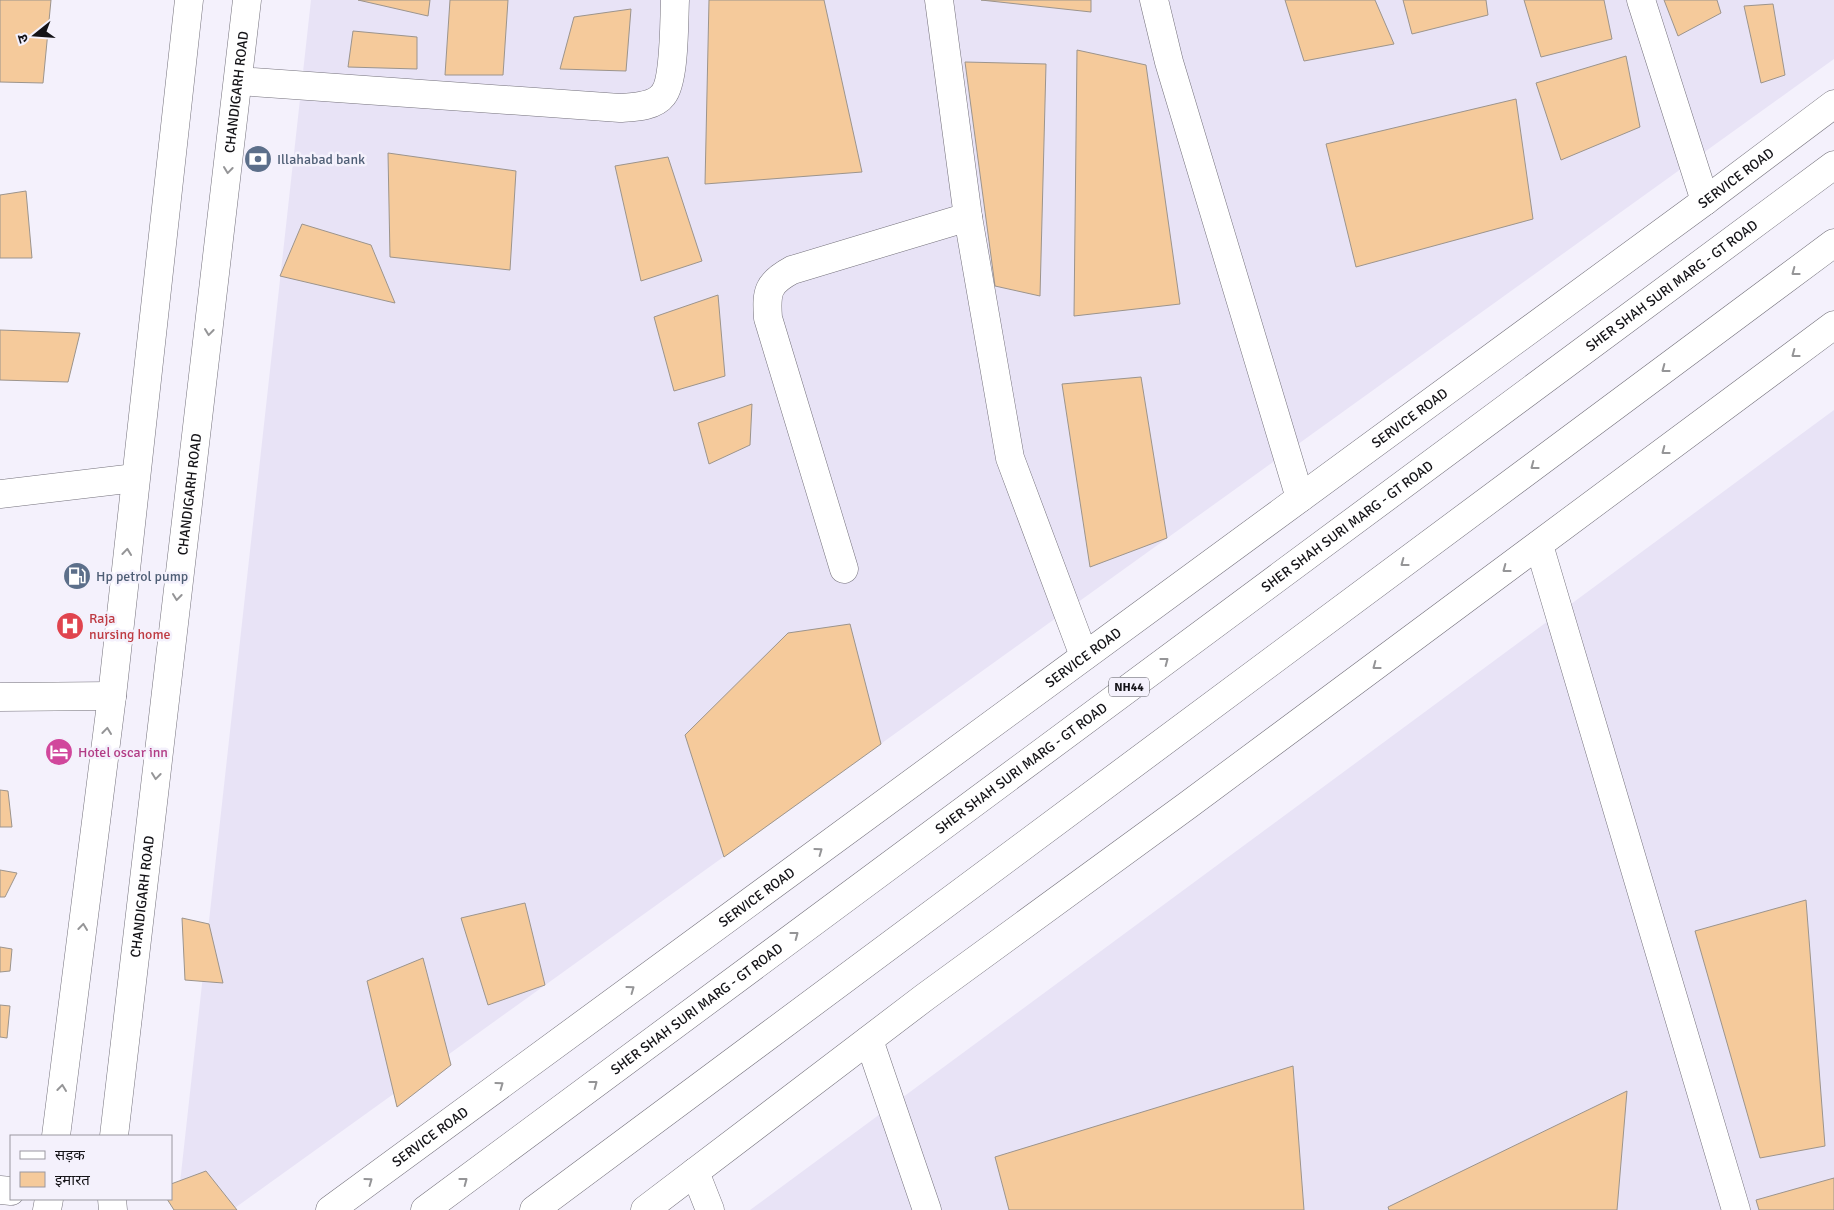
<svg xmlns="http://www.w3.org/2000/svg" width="1834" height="1210" viewBox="0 0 1834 1210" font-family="Signika,'Noto Sans Devanagari',sans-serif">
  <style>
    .built { fill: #e8e3f6 }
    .building { fill: #f5ca9b; stroke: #9c948c }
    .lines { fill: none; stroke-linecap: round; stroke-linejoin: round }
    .minor-casing { stroke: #74717b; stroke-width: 29 }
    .primary-casing { stroke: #74717b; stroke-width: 29 }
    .trunk-casing { stroke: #74717b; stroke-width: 29 }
    .minor { stroke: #fff; stroke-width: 28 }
    .primary { stroke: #fff; stroke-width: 28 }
    .trunk { stroke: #fff; stroke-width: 28 }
    .oneway { stroke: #959597 }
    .labels { text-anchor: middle; stroke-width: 5; stroke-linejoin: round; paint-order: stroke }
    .shield { fill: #f4f1fc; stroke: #57565c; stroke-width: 1 }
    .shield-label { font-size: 12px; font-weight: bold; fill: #141317 }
    .street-label { font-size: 14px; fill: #141317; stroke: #f4f1fc }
    .service-label { font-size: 14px; fill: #4e5e75; stroke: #f4f1fc; text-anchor: start }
    .health-label { font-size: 14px; fill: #be3a42; stroke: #f4f1fc; text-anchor: start }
    .hotel-label { font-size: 14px; fill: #b23c85; stroke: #f4f1fc; text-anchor: start }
  </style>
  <rect width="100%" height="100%" fill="#f4f1fc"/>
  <g class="built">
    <polygon points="311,0 1834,0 1834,59 232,1210 177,1210"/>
    <polygon points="1834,410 1834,1210 750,1210"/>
  </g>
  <g class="building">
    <polygon points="0,0 51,0 43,83 0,82"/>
    <polygon points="358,0 430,0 428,16"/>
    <polygon points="450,0 508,0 503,75 445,75"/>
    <polygon points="709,0 824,0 862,172 705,184"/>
    <polygon points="981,0 1091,0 1091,12"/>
    <polygon points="1285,0 1375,0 1394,44 1304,61"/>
    <polygon points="1403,0 1486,0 1488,15 1412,34"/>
    <polygon points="1524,0 1604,0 1612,39 1541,57"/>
    <polygon points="1664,0 1717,0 1721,13 1678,36"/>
    <polygon points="1773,4 1785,75 1761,83 1744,6"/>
    <polygon points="631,9 626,71 560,69 574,17"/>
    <polygon points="353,31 417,37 417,69 348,67"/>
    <polygon points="1077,50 1146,65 1180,304 1074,316"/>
    <polygon points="1626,56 1640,127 1561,160 1536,83"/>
    <polygon points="965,62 1046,64 1040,296 995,286"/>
    <polygon points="1516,99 1533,219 1356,267 1326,144"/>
    <polygon points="388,153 516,171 510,270 390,257"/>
    <polygon points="668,157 702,261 641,281 615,166"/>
    <polygon points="26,191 32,258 0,258 0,195"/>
    <polygon points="302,224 371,245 395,303 280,276"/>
    <polygon points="718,295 725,376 674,391 654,317"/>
    <polygon points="0,330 80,333 68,382 0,380"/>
    <polygon points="1141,377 1167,538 1090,567 1062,384"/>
    <polygon points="752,404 750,445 709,464 698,423"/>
    <polygon points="850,624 881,744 724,857 685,735 788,633"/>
    <polygon points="0,790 8,791 12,827 0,827"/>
    <polygon points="0,870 17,873 5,897 0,897"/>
    <polygon points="1806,900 1825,1146 1760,1158 1695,931"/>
    <polygon points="525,903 545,985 488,1005 461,918"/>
    <polygon points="182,918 209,924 223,983 185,980"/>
    <polygon points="0,947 12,949 10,971 0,972"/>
    <polygon points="423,958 451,1065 397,1107 367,981"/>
    <polygon points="0,1005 10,1006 7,1038 0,1037"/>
    <polygon points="1293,1066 1304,1210 1009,1210 995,1157"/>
    <polygon points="1627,1091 1617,1210 1389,1210 1388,1207"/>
    <polygon points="206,1171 237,1210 174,1210 167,1199 171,1199 171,1184"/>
    <polygon points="1834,1178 1834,1210 1759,1210 1756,1200"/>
  </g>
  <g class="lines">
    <g class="minor-casing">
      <g id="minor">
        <polyline points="939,0 968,217 1010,458 1084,656"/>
        <polyline points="1154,0 1169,62 1300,498"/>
        <polyline points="1641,0 1705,201"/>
        <path d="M238,81l382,27c14,-1 34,-1 43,-13 12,-14 11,-75 12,-95"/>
        <polyline points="0,494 135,478"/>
        <polyline points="1539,545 1736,1210"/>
        <path d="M844,569l-76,-251c-2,-27 0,-35 24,-48l176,-53"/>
        <polyline points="0,697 112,696"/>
        <polyline points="869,1040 927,1210"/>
        <polyline points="695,1172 710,1210"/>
        <polyline points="0,1190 11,1191"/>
      </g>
    </g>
    <g class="primary-casing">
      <g id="primary">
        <polyline points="56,1136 112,696 189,0"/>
        <path id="s1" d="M114,1136l133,-1136"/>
        <polyline points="112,1199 113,1210"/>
        <polyline points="47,1210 49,1199"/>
        <path id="s2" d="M330,1210l1375,-1009 129,-97"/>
        <polyline points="645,1210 925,997 1188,805 1834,325"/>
      </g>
    </g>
    <g class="trunk-casing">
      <g id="trunk">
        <path id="s3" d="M425,1210l1409,-1045"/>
        <polyline points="534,1210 1834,243"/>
      </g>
    </g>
    <use href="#minor" class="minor"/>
    <use href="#primary" class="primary"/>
    <use href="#trunk" class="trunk"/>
  </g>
  <defs><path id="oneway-chevron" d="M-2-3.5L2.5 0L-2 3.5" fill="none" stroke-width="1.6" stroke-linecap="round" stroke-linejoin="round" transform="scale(1.25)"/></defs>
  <g class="oneway">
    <use href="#oneway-chevron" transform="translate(228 170) rotate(97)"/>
    <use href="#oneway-chevron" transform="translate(1795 272) rotate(143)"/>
    <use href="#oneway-chevron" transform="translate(209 332) rotate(97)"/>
    <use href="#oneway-chevron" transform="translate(1795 354) rotate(143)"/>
    <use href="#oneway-chevron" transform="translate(1665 369) rotate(143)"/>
    <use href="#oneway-chevron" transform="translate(1665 451) rotate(143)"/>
    <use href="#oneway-chevron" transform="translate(1534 466) rotate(143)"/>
    <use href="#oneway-chevron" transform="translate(127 552) rotate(-84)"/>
    <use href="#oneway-chevron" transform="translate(1404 563) rotate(143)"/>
    <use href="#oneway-chevron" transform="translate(1506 569) rotate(143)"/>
    <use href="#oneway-chevron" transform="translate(177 597) rotate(97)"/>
    <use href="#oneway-chevron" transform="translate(1165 661) rotate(-37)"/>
    <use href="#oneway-chevron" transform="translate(1376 666) rotate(143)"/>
    <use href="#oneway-chevron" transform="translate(107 731) rotate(-83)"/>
    <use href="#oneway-chevron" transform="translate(156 776) rotate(97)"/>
    <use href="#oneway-chevron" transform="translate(819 851) rotate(-36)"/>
    <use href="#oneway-chevron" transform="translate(83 927) rotate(-83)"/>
    <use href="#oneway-chevron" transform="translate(795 935) rotate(-37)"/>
    <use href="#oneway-chevron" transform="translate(631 989) rotate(-36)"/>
    <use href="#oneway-chevron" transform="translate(594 1084) rotate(-37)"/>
    <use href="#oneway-chevron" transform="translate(500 1085) rotate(-36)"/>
    <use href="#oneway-chevron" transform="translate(62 1088) rotate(-83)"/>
    <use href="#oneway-chevron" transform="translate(369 1181) rotate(-36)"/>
    <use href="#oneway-chevron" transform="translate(464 1181) rotate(-37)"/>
  </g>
  <defs>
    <g id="bank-disc" transform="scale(1.4375)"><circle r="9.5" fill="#5c6f8a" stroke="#f4f1fc"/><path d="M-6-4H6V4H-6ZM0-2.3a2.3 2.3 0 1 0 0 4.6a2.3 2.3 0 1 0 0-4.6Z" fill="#fff"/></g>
    <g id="fuel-disc" transform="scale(1.4375)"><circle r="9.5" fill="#5c6f8a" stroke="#f4f1fc"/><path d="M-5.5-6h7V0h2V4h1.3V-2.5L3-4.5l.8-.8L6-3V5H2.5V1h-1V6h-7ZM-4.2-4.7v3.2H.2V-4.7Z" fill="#fff"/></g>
    <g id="hospital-disc" transform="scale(1.4375)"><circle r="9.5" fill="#e0444e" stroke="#f4f1fc"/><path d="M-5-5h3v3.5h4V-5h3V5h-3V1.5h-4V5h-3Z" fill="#fff"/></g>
    <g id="hotel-disc" transform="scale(1.4375)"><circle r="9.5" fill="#d1479c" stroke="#f4f1fc"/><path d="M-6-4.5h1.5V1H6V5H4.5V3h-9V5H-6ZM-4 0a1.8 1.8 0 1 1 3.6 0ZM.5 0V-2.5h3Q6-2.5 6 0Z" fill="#fff"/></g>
  </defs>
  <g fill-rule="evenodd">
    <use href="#bank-disc" x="258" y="159"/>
    <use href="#fuel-disc" x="77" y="576"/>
    <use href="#hospital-disc" x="70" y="626"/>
    <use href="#hotel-disc" x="59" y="752"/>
  </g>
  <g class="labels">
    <rect class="shield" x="1109" y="677.5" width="40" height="19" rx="4"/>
    <g class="shield-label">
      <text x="1129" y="691">NH44</text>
    </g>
    <g class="street-label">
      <text dy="5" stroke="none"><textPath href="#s1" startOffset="1051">CHANDIGARH ROAD</textPath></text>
      <text dy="5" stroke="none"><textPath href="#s2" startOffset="1744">SERVICE ROAD</textPath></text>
      <text dy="5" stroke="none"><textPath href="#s3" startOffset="1552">SHER SHAH SURI MARG - GT ROAD</textPath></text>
      <text dy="5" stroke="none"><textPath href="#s2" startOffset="1339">SERVICE ROAD</textPath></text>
      <text dy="5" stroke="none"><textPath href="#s1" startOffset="646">CHANDIGARH ROAD</textPath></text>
      <text dy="5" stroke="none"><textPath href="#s3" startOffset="1148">SHER SHAH SURI MARG - GT ROAD</textPath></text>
      <text dy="5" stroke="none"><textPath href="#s2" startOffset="934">SERVICE ROAD</textPath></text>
      <text dy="5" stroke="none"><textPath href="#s3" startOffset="742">SHER SHAH SURI MARG - GT ROAD</textPath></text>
      <text dy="5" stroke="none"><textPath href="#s1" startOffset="241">CHANDIGARH ROAD</textPath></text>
      <text dy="5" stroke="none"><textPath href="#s2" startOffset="529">SERVICE ROAD</textPath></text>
      <text dy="5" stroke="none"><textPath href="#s3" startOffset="338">SHER SHAH SURI MARG - GT ROAD</textPath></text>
      <text dy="5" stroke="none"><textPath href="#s2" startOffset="124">SERVICE ROAD</textPath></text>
    </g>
    <g class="service-label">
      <text x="277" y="164">Illahabad bank</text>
      <text x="96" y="581">Hp petrol pump</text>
    </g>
    <g class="health-label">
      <text x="89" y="623">Raja<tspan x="89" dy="16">nursing home</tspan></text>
    </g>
    <g class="hotel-label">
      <text x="78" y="757">Hotel oscar inn</text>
    </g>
  </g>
  <rect x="10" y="1135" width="162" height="65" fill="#f4f1fc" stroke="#9a98a0"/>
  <rect x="20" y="1151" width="25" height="8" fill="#ffffff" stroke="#9a98a0"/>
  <text x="55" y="1160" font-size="15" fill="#141317">सड़क</text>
  <rect x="20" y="1172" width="25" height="15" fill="#f5ca9b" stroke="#9a98a0"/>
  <text x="55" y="1185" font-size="15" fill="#141317">इमारत</text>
  <g transform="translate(35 35) rotate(253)" stroke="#f4f1fc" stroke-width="4" paint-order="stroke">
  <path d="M0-4L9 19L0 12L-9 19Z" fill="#141317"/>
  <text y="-8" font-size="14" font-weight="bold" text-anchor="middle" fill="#141317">उ</text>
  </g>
</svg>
